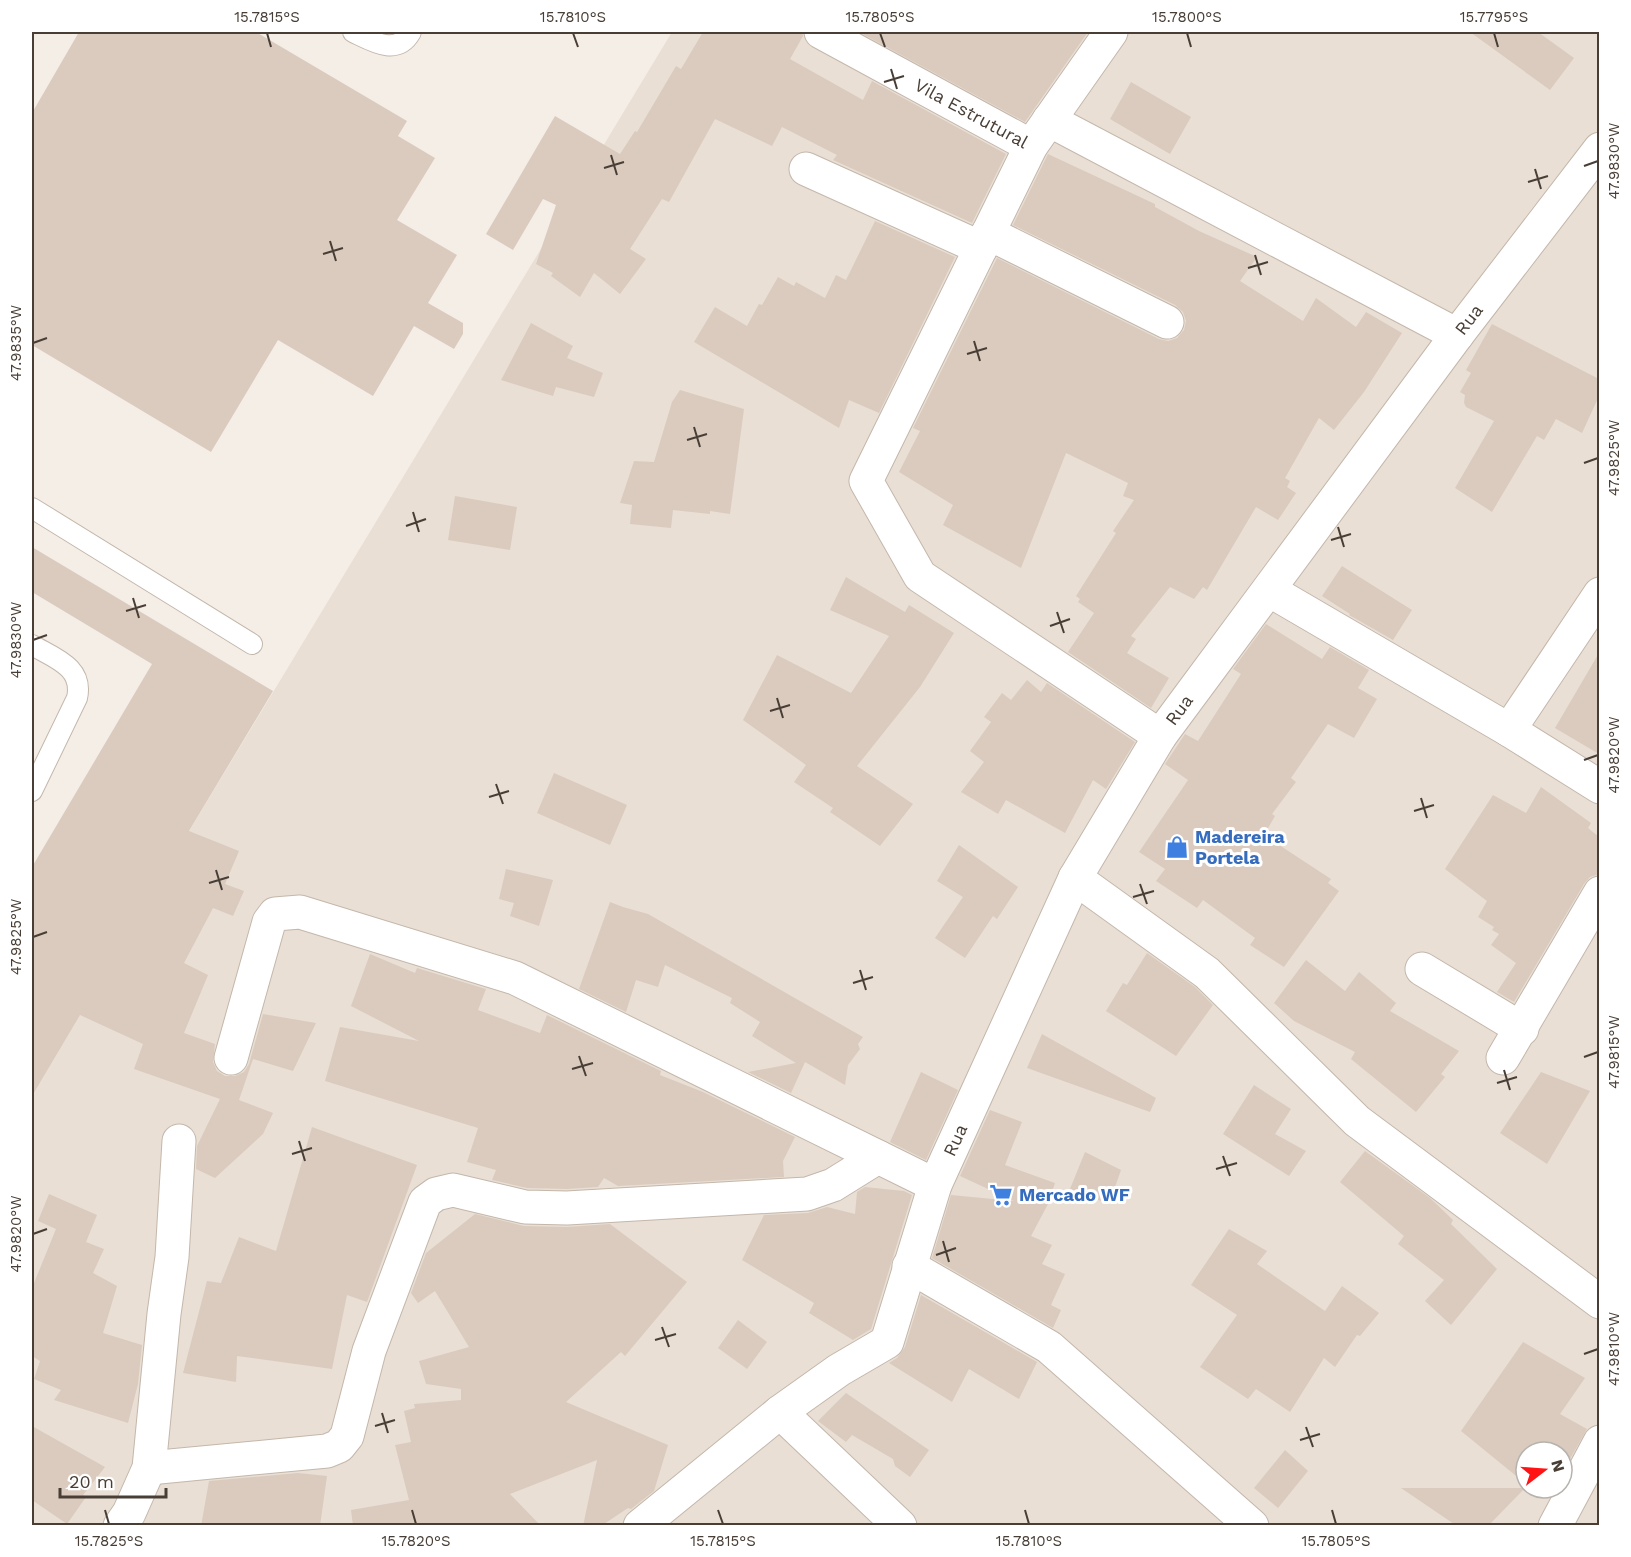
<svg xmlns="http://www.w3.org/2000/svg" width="1631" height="1557" viewBox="0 0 1631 1557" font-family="'Work Sans',sans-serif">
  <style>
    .residential { fill: #e9dfd4; fill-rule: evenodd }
    .building { fill: #dacbbe }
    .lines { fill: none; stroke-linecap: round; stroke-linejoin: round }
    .lane-casing { stroke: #c4b7ab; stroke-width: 22 }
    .street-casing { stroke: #c4b7ab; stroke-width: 35 }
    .lane { stroke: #fff; stroke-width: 20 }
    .street { stroke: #fff; stroke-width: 33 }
    .ticks { fill: none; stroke: #483e35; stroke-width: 2 }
    .labels { text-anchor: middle; stroke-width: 6; stroke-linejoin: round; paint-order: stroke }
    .street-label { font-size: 18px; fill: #483e35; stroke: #fff }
    .shop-label { font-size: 18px; font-weight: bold; fill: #366cbe; stroke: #fff; text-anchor: start }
    .neatline { fill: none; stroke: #483e35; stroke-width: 2 }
    .ticks-label { font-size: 15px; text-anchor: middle; fill: #483e35 }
  </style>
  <rect width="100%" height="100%" fill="#f5eee7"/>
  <path class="residential" d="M672,32h927v1493h-1567v-434zM1526,1452h36v36h-36z"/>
  <g class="building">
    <polygon points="79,32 256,32 407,121 398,136 435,158 397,220 457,255 428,303 463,323 463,334 454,349 414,326 373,396 278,340 211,452 32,345 32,113"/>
    <polygon points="703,32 802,32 803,36 790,59 863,100 872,81 1006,154 972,223 833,160 837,155 782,127 772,146 715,119 669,202 662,199 630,249 646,259 620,294 594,273 580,297 551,276 553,273 536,264 556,205 543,199 513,250 486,234 555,116 620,154 635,131 637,132 676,66 681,69"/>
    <polygon points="859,32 1088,32 1025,122"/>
    <polygon points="1470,32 1538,32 1574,58 1550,90"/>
    <polygon points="1131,82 1191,117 1170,154 1110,119"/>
    <polygon points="1048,154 1155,204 1155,207 1199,231 1257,257 1240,281 1303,321 1316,298 1356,327 1366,312 1402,333 1364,392 1334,430 1319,418 1285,478 1290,481 1287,487 1296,493 1278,520 1256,507 1207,590 1203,587 1194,599 1170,587 1131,636 1136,639 1127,653 1169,678 1151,708 1068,652 1094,613 1078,602 1080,599 1076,596 1116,533 1113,531 1134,500 1123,496 1128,483 1066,453 1021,568 943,525 953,505 899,472 920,431 913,428 997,258 1159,339 1168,341 1177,338 1184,330 1186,321 1183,312 1175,305 1013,225"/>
    <polygon points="875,221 955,257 879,413 849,400 839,428 694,342 715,307 747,326 759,304 762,305 778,277 794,286 796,282 825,298 836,275 846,280"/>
    <polygon points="531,323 573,346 567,358 603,373 594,397 556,387 553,396 501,380"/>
    <polygon points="1492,324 1599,379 1599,396 1582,433 1556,419 1544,440 1537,436 1492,512 1455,488 1494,421 1466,407 1464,403 1465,395 1460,392 1471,373 1466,370"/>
    <polygon points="680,390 744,409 730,514 710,511 710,514 673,510 671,528 630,524 632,505 620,503 634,461 654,462 672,402"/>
    <polygon points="455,496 517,507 510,550 448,540"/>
    <polygon points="32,547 273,691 189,831 239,851 225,884 244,891 233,916 213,908 184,963 208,975 184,1033 215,1044 213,1062 217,1071 225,1076 235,1076 244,1072 249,1064 263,1014 316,1023 293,1071 253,1059 239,1100 273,1113 263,1134 215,1178 196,1169 197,1146 220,1099 134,1069 143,1044 80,1015 32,1096 32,867 152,664 32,592"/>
    <polygon points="1342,566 1412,610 1393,640 1349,615 1350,614 1322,596"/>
    <polygon points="846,577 905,612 909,605 954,633 920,687 857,766 913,804 880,846 830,812 833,808 794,782 806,765 743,720 777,655 851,693 889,636 830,610"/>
    <polygon points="1266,624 1322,659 1330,647 1369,670 1358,688 1377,699 1354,738 1328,724 1291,778 1296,782 1272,814 1275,816 1264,835 1331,879 1328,883 1339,891 1284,967 1250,945 1255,938 1203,900 1197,908 1156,881 1165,869 1139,852 1188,780 1165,764 1185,734 1198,741 1241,674 1233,669"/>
    <polygon points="1599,653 1599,754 1555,728"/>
    <polygon points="1027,680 1041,692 1047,683 1135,742 1106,789 1093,780 1065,833 1006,800 998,814 961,792 984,762 970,751 991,722 984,717 1002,693 1011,700"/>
    <polygon points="554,773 627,805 610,845 537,813"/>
    <polygon points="1541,787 1591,823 1588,828 1599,837 1599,874 1590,877 1584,884 1514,1002 1497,992 1516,963 1491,945 1499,934 1492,930 1494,927 1478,917 1487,901 1445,869 1493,795 1526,813"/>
    <polygon points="959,845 1018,887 997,919 993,916 965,958 935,938 963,897 937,881"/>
    <polygon points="506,869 553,880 539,926 510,916 514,903 499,899"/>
    <polygon points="610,902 623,907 648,914 863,1037 858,1044 860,1049 848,1065 845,1085 805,1062 791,1093 748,1072 796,1063 752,1036 760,1022 730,1003 732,998 665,965 658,987 636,980 626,1012 579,989"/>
    <polygon points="1147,953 1195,987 1213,1005 1176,1056 1106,1011 1123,983 1127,985"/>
    <polygon points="370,954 415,973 417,968 486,989 478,1010 540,1033 547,1015 661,1071 660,1075 703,1092 795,1137 783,1161 784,1177 618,1186 604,1178 598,1187 567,1189 527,1188 492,1180 496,1170 467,1162 478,1128 325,1081 340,1027 419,1041 351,1006"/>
    <polygon points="1306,960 1345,991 1359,972 1396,1003 1390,1011 1459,1051 1441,1074 1445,1077 1416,1112 1351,1059 1355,1052 1294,1021 1274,1003"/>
    <polygon points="1042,1034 1156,1098 1150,1112 1027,1068"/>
    <polygon points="921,1072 958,1090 926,1160 890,1142"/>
    <polygon points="1541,1072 1590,1091 1547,1164 1500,1133"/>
    <polygon points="1254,1085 1291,1109 1275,1134 1306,1151 1289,1176 1223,1134"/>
    <polygon points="990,1110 1022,1122 1005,1165 1055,1183 1048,1204 1031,1236 1052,1245 1042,1264 1065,1274 1051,1305 1061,1310 1053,1328 932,1258 951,1195 1014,1201 960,1176"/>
    <polygon points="312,1127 417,1165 367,1302 347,1295 332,1369 237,1356 236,1382 183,1373 207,1281 221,1283 239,1237 276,1251"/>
    <polygon points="1365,1151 1430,1198 1453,1220 1451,1224 1497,1269 1451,1325 1425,1301 1444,1280 1398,1244 1404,1236 1340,1182"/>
    <polygon points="1085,1152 1121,1170 1109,1204 1070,1189"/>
    <polygon points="865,1187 904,1191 912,1195 871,1329 853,1340 809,1313 814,1303 742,1260 764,1215 808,1213 827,1207 855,1214 857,1192"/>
    <polygon points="49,1194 97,1215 86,1242 104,1249 93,1273 117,1286 103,1333 142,1345 138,1384 128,1423 54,1400 61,1390 34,1379 40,1361 32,1356 32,1288 56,1229 38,1221"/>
    <polygon points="475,1214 524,1226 567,1227 610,1224 687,1282 625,1356 621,1352 566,1402 668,1445 654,1491 631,1509 628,1508 601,1526 583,1526 597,1460 510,1494 541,1526 353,1526 351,1510 409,1500 395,1445 411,1442 404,1411 415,1408 414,1404 461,1400 461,1389 426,1384 419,1361 469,1347 435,1291 418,1303 411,1293 426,1253"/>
    <polygon points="1229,1229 1267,1251 1257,1264 1325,1311 1342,1286 1379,1313 1360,1336 1357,1335 1335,1367 1324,1358 1290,1412 1256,1389 1248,1399 1200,1367 1237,1315 1191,1285"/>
    <polygon points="921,1295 1037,1362 1019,1399 969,1369 952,1402 889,1363 897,1358 905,1347"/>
    <polygon points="738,1320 767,1342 747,1369 718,1348"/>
    <polygon points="1523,1342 1585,1378 1560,1414 1587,1429 1562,1473 1562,1452 1526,1452 1526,1484 1461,1431"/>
    <polygon points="846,1393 929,1450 910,1477 895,1466 893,1459 852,1435 846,1442 818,1421"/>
    <polygon points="32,1426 105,1467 83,1495 86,1497 67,1524 32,1500"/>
    <polygon points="1285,1450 1308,1471 1278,1508 1254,1488"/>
    <polygon points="298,1473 327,1476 320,1526 201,1526 209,1481"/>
    <polygon points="1401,1488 1525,1488 1488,1526 1457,1526"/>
  </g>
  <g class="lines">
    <g class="lane-casing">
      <g id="lane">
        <path d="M353,32c19,9 44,25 58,0"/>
        <polyline points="32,508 252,644"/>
        <path d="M32,645c22,13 52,22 45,53l-45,93"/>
      </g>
    </g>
    <g class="street-casing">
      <g id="street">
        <path id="s1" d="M821,32l210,114"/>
        <polyline points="1111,32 1031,146 866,481 920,576 1160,736"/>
        <polyline points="1049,120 1457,335"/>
        <polyline points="806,169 981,248"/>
        <polyline points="988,233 1167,322"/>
        <polyline points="1269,590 1509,730 1600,787"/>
        <polyline points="1509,730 1600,594"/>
        <polyline points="1075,878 1207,973 1357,1121 1600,1302"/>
        <polyline points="1422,969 1522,1029"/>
        <polyline points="231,1058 269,922 275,914 300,912 515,978 935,1185"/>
        <polyline points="1503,1058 1600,893"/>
        <polyline points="909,1266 1049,1347 1252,1526"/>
        <polyline points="780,1412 900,1526"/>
        <polyline points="149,1468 327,1451 339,1446 347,1436 369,1351 425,1202 436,1194 453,1190 525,1207 567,1208 807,1194 833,1185 878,1157"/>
        <polyline points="120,1526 129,1513 149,1468 164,1314 172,1257 179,1141"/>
        <path id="s2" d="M640,1526l140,-114 59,-42 48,-28 48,-157 140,-307 85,-142 297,-401 143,-186"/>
        <polyline points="1555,1526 1600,1442"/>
      </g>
    </g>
    <use href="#lane" class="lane"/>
    <use href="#street" class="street"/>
  </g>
  <path class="ticks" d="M267,33l4,14M573,33l5,14M880,33l5,14M1187,33l4,14M1494,33l4,14M891,69l6,20M884,82l20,-6M611,155l6,20M1584,166l14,-5M604,168l20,-6M1535,169l6,20M1528,182l20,-6M330,241l6,20M323,254l20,-6M1255,255l6,20M1248,268l20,-6M974,341l6,20M33,343l14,-5M967,354l20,-6M694,427l6,20M687,440l20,-6M1584,463l14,-5M413,512l6,20M406,526l20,-7M1338,527l6,20M1331,540l20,-6M133,598l6,20M126,611l20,-6M1057,612l7,21M1050,626l20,-7M33,640l14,-5M777,698l6,20M770,711l20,-6M1584,760l14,-5M496,784l7,20M489,797l20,-6M1421,798l6,20M1414,811l20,-6M216,870l6,20M209,883l20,-6M1140,884l7,20M1133,897l21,-6M33,937l14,-5M860,970l6,20M853,983l20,-6M579,1056l7,20M1584,1057l14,-5M572,1069l21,-6M1504,1070l6,20M1497,1083l20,-6M299,1141l6,20M292,1154l20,-6M1223,1156l7,20M1216,1169l21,-6M33,1234l14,-5M943,1241l6,21M936,1255l20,-7M662,1327l7,20M655,1340l21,-6M1584,1354l14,-5M382,1413l6,20M375,1426l20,-6M1306,1427l7,20M1300,1440l20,-6M105,1510l4,14M412,1510l4,14M718,1510l5,14M1025,1510l4,14M1332,1510l4,14"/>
  <defs>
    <g id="shop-bare" transform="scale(1.8)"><path d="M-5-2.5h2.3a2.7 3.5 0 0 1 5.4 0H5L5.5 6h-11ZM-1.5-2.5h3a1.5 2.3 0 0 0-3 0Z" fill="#3f7fe0" stroke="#fff" stroke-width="2.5" paint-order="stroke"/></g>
    <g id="supermarket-bare" transform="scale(1.8)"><path d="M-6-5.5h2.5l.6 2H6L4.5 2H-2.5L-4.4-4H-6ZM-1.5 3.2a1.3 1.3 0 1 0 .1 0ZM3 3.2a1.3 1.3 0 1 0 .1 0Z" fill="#3f7fe0" stroke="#fff" stroke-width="2.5" paint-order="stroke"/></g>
  </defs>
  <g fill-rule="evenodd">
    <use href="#shop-bare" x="1177" y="847"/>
    <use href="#supermarket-bare" x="1001" y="1195"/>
  </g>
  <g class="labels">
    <g class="street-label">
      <text dy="6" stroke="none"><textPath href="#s1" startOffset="171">Vila Estrutural</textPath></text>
      <text dy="6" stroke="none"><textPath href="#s2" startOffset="1494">Rua</textPath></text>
      <text dy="6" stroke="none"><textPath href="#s2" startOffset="1008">Rua</textPath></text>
      <text dy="6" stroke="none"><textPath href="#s2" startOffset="522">Rua</textPath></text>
    </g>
    <g class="shop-label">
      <text x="1195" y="843">Madereira<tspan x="1195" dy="21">Portela</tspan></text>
      <text x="1019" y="1201">Mercado WF</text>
    </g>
  </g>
  <rect width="1631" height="1557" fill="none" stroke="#ffffff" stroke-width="66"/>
  <g transform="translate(1544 1470) rotate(73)"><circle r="28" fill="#ffffff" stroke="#b6b2ae" stroke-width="1.5"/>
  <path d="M0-4.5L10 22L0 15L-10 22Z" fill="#ff1315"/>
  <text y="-9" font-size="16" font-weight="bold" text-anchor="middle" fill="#483e35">N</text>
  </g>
  <path d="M60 1488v9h106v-9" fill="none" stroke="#483e35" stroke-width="3"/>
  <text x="69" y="1488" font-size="18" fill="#483e35" stroke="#ffffff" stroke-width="4.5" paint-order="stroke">20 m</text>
  <rect x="33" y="33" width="1565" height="1491" class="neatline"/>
  <g class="ticks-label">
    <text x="267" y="22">15.7815°S</text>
    <text x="573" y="22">15.7810°S</text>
    <text x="880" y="22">15.7805°S</text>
    <text x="1187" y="22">15.7800°S</text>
    <text x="1494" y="22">15.7795°S</text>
    <text transform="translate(1614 161) rotate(-90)" y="5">47.9830°W</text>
    <text transform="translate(16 343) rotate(-90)" y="5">47.9835°W</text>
    <text transform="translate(1614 458) rotate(-90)" y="5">47.9825°W</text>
    <text transform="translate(16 640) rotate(-90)" y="5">47.9830°W</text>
    <text transform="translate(1614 755) rotate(-90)" y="5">47.9820°W</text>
    <text transform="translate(16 937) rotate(-90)" y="5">47.9825°W</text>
    <text transform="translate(1614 1052) rotate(-90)" y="5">47.9815°W</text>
    <text transform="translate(16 1234) rotate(-90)" y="5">47.9820°W</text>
    <text transform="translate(1614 1349) rotate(-90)" y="5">47.9810°W</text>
    <text x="109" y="1546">15.7825°S</text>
    <text x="416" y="1546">15.7820°S</text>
    <text x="723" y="1546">15.7815°S</text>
    <text x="1029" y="1546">15.7810°S</text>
    <text x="1336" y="1546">15.7805°S</text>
  </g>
</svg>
